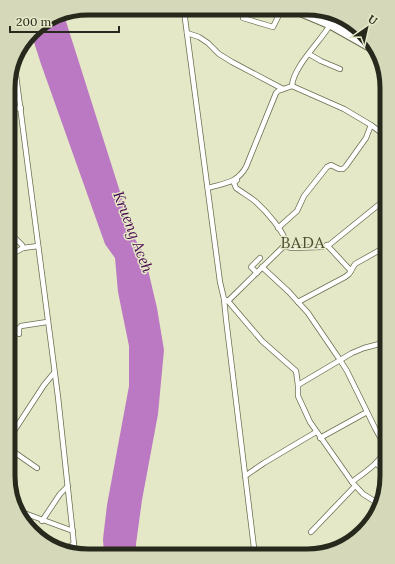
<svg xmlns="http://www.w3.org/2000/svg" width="395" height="564" viewBox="0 0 395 564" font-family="Lora,serif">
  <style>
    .water { fill: #ba79c2 }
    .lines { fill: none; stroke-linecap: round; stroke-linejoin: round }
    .minor-casing { stroke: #6c6f51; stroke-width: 6 }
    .highway-casing { stroke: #6c6f51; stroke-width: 9 }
    .minor { stroke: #fff; stroke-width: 4.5 }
    .highway { stroke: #fff; stroke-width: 7 }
    .labels { text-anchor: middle; stroke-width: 3; stroke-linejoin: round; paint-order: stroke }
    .water-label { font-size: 15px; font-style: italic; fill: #47084f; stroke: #e5e8c7 }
    .quarter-label { font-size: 16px; letter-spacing: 1px; fill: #4b4d31; stroke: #e5e8c7 }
    .rim { fill: none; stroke: #27291c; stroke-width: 5 }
  </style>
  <rect width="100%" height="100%" fill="#e5e8c7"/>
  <polygon class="water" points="63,12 135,239 143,252 149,274 157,308 164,350 158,414 142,500 136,544 136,556 104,555 103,539 107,505 129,386 129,346 118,292 115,258 105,244 41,64 31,33 35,28"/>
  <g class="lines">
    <g class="minor-casing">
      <g id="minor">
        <polyline points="184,11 220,282 224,299 228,301 262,341 296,371 298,385 298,396 310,422 352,482 363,494 379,504"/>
        <polyline points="243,18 273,27 282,9"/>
        <polyline points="339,24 343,19"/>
        <polyline points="187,33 199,37 208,43 219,54 232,62 283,89"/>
        <polyline points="309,54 321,61 340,69"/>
        <polyline points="14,60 58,397 75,554"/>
        <polyline points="292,86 344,109 371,125 387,137"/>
        <path d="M292,86c1,-19 28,-44 38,-61"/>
        <polyline points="9,109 21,108"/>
        <path d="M237,180l-3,3 2,5c7,5 14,9 20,14 9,8 31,32 30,43"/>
        <path d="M208,188c17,-5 29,-5 38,-21l30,-74 2,-2 14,-5"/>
        <polyline points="380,204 387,213"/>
        <polyline points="8,211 12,208"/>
        <polyline points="278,228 297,211 304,196 327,167 331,165 339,169 343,169 346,166 366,138 371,125"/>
        <polyline points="8,231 22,245 23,248 38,246"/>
        <polyline points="327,245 351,271"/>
        <polyline points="8,261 14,253 23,248"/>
        <polyline points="262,267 289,292 308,313 340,360 347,371 375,428 386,448"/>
        <polyline points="257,273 251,267 260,258"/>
        <polyline points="224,299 226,319 255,556"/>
        <polyline points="228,301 284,246 292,248 321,247 329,245 387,198"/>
        <polyline points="298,302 345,277 349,274 355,264 387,246"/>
        <polyline points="8,321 11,346"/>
        <polyline points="19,334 19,328 21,326 47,322"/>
        <polyline points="298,385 352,353 364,348 387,342"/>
        <polyline points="320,438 367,412"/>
        <polyline points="10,452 14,452 37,468"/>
        <polyline points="8,455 10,452 8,442 10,437 44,385 54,373"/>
        <polyline points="376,463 387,474"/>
        <polyline points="245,476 264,463 316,432"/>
        <path d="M352,482c14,-11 28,-19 35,-35"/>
        <polyline points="11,488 16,502 24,513 73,531"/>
        <polyline points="42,521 60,494 68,486"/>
        <polyline points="311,532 355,486"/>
        <polyline points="66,551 74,543"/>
      </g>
    </g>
    <g class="highway-casing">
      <g id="highway">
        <polyline points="292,9 330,25 378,52"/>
        <polyline points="306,9 335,22 369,41"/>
      </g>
    </g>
    <use href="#minor" class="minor"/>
    <use href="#highway" class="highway"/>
  </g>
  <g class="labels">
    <g class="water-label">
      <text transform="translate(133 232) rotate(69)" y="5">Krueng Aceh</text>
    </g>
    <g class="quarter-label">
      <text x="303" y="248">BADA</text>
    </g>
  </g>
  <path d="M0 0H395V564H0ZM88 15H307A73 73 0 0 1 380 88V476A73 73 0 0 1 307 549H88A73 73 0 0 1 15 476V88A73 73 0 0 1 88 15Z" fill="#d6d9b9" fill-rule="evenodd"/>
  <path class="rim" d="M88 15H307A73 73 0 0 1 380 88V476A73 73 0 0 1 307 549H88A73 73 0 0 1 15 476V88A73 73 0 0 1 88 15Z"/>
  <g transform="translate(367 28) rotate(34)" stroke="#e5e8c7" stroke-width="3" paint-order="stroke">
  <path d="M0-3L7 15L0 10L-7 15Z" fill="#27291c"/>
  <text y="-6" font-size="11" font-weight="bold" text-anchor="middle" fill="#27291c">U</text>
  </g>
  <path d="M10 26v6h109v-6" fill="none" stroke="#27291c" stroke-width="2"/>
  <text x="16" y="26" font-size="12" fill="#27291c" stroke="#e5e8c7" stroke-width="3" paint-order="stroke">200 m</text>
</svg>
